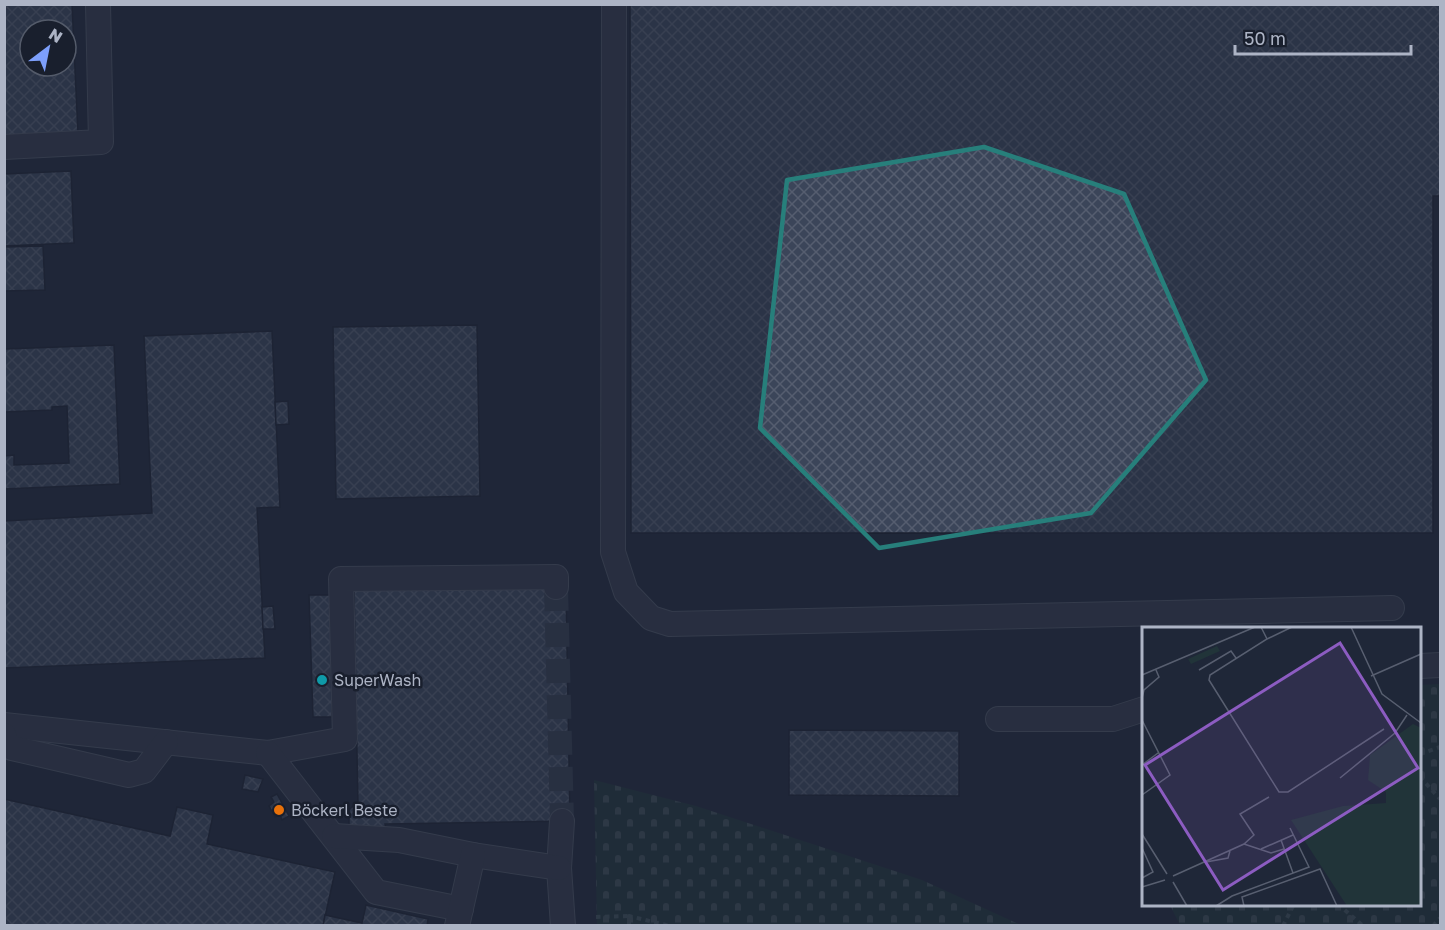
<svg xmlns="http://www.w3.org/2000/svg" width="1445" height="930" viewBox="0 0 1445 930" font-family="'Golos Text',sans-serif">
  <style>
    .cemetery { fill: url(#cemetery-stones) }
    .building { fill: url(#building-cross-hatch); stroke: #1b212f; stroke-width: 1.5; fill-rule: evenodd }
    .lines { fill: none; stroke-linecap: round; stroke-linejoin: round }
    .minor-tunnel { stroke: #343c4d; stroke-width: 24; stroke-dasharray: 24 12; stroke-linecap: butt }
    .minor-casing { stroke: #4e5463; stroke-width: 26 }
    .path { stroke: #3f5157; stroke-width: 4; stroke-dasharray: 4.5 4.5; stroke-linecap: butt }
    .minor { stroke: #333949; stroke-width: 24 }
    .marked { fill: none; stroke: #277f7b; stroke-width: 4.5; stroke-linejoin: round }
    .culture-dot { fill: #0f9aa8; stroke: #191f2d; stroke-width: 2 }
    .food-dot { fill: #e8710a; stroke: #191f2d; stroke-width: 2 }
    .labels { text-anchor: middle; stroke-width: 5; stroke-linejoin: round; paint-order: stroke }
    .poi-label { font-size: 16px; fill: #adb4c5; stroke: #191f2d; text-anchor: start }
    .inset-road { fill: none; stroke: #585f70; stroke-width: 1.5 }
    .view { fill: #8c5cc1; fill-opacity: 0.15; stroke: #8c5cc1; stroke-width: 3 }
    .inset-edge { fill: none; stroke: #adb4c5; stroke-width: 3 }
  </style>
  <defs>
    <pattern id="cemetery-stones" width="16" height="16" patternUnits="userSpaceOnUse" patternTransform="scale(1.5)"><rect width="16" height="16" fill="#213439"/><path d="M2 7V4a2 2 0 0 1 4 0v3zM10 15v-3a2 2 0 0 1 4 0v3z" fill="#3f4f54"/></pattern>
    <pattern id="building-cross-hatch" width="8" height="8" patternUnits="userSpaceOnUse" patternTransform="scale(1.5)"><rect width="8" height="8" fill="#3b4559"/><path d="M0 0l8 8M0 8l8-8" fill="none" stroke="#555d6f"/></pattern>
  </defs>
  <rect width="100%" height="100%" fill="#1f2738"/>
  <g class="cemetery">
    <polygon points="1440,684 1440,925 1180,925 1170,905 1420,904 1420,685"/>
    <polygon points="594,780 696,806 922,880 1021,925 597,925"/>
  </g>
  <g class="building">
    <path d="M4,4h68l6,130 -74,3zM30,30h36v36h-36z"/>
    <polygon points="630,4 1440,4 1440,196 1433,196 1433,533 631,533"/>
    <polygon points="71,171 74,243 4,246 4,174"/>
    <polygon points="43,246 45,290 4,291 4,247"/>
    <polygon points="477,325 480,496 336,499 333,327"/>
    <polygon points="272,331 280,507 257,508 265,658 4,668 4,521 152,513 144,336"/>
    <polygon points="114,345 120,484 4,489 4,456 14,455 14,465 69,463 67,406 52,407 52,410 4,412 4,349"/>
    <polygon points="288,401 289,424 276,425 275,402"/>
    <polygon points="566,587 570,821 385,824 386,830 349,830 349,810 353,806 358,806 354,590"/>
    <polygon points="309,595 330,595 332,717 313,717"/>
    <polygon points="273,606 275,629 263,629 262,607"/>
    <polygon points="789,730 959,731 959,796 789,795"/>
    <polygon points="245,775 263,779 258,792 242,789"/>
    <polygon points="277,794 289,816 282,820 280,815 275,817 269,806 274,802 271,797"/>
    <polygon points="4,799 170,836 177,807 213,815 207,844 335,872 323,926 4,926"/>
    <polygon points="366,905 428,919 427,926 323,926 325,915 362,923"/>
  </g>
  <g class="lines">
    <polyline class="minor-tunnel" points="556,587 562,821"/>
    <g class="minor-casing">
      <g id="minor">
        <polyline points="614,4 613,552 626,592 651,618 670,624 1392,608"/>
        <polyline points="4,147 101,142 98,4"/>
        <polyline points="1420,666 1440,665"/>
        <polyline points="998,719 1113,719 1144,709"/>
        <polyline points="4,725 268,753 345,739 341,579 556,577 556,587"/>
        <polyline points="4,735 7,745 12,748 129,775 144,771 166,742"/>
        <polyline points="268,753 376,892 461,909"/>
        <polyline points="562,821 559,868 563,926"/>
        <polyline points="334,836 399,840 473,855 559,868"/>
        <polyline points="457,926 473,855"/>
      </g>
    </g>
    <g class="path">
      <polyline points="1420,754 1440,747"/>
      <polyline points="1420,777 1440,799"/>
      <polyline points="1338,904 1363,926"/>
      <polyline points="596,917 629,916"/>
      <polyline points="629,926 629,916 670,926"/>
      <polyline points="1283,926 1294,904"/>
      <polyline points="1433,926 1440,918"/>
    </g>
    <use href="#minor" class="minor"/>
  </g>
  <path d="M0 0H1445V930H0ZM984,147l140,47 82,186 -115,133 -212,35 -119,-120 27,-248z" fill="#1f2738" fill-opacity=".55" fill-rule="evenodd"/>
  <path class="marked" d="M984,147l140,47 82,186 -115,133 -212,35 -119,-120 27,-248z"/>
  <circle class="culture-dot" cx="322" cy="680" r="6"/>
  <circle class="food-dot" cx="279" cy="810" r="6"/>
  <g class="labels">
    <g class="poi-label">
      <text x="334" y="686">SuperWash</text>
      <text x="291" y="816">Böckerl Beste</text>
    </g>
  </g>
  <g transform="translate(1142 627)">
    <rect width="279" height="279" fill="#1f2738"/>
    <path d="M75,19l3,5 -29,13 -3,-5z" fill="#213439"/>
    <path d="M271,97l8,4v178h-74l-56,-86 52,-14 43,-3v-11l-18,-12 2,-25z" fill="#213439"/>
    <path class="inset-road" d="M119,0l6,12 -57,36 -1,5 70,112h9l96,-63M209,0l31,67 39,29M125,12l25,-12M57,43l32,-19 5,7M0,48l113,-48M229,49l50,-22M0,71l2,-8 15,-13 -3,-7M0,93l28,55 -28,20M0,138l16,-12M198,151l55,-45 12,-18M0,207l25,40M139,213l12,33M102,217l27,9 13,-4M119,222l32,-14M64,235l22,-4 2,-7M31,249l71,-32 10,-9 -14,-21 29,-17M0,251l11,-6 -11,-24M31,255l14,24M0,260l23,-7M74,279l16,-10 77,-29 -19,-39M102,279l-2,-9 78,-28 17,37"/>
    <path class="view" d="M198,16l78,125 -195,122 -78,-125z"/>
    <rect width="279" height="279" class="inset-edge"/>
  </g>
  <rect width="1445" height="930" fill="none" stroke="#adb4c5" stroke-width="12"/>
  <g transform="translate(48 48) rotate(32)"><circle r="28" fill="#191f2d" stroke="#545b6a" stroke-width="1.5"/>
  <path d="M0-4.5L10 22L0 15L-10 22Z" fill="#7d9ffb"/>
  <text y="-9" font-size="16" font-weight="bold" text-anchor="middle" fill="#adb4c5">N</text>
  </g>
  <path d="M1235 45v9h176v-9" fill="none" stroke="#adb4c5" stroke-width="3"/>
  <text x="1244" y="45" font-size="18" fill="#adb4c5" stroke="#191f2d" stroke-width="4.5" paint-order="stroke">50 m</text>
</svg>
